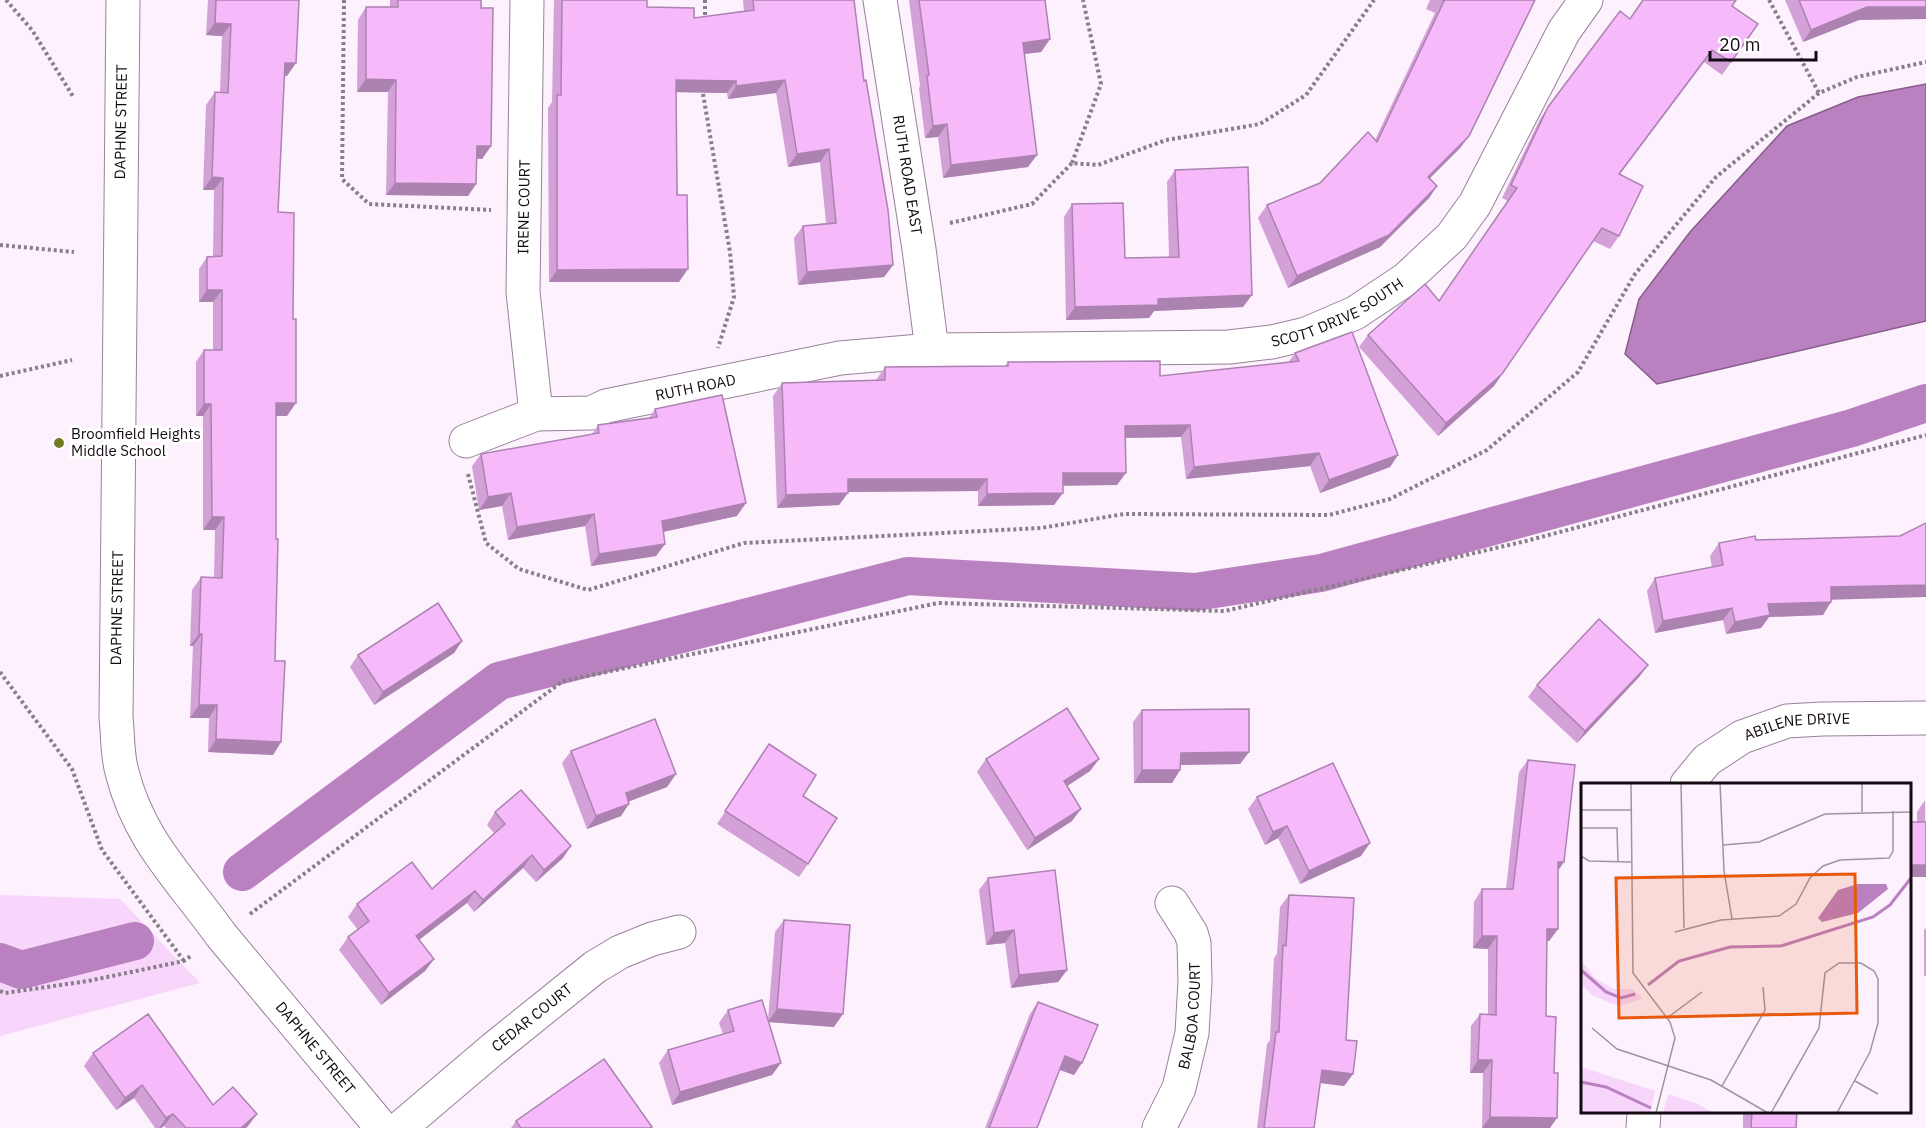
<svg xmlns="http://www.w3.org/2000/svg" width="1926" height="1128" viewBox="0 0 1926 1128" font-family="'IBM Plex Sans',sans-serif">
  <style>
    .green { fill: #f8d5fb }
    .water { fill: #b981bf; stroke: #875d8c; stroke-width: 1.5 }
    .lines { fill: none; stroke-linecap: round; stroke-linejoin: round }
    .canal { stroke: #b981bf; stroke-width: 38 }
    .street-casing { stroke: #99819b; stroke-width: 35 }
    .path { stroke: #887e89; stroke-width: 4; stroke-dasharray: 3 3; stroke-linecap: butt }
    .street { stroke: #fff; stroke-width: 33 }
    .wall { fill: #d4a0d8 }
    .shaded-wall { fill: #ac82b0 }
    .building { fill: #f6bafb; stroke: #ac82b0; stroke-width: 1.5 }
    .poi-dot { fill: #757c26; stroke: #fff; stroke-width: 2 }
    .labels { text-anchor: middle; stroke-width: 6; stroke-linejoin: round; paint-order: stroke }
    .street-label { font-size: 15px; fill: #130a14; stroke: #fff }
    .poi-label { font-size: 15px; fill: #130a14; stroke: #fff; text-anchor: start }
    .inset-river { fill: none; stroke: #b981bf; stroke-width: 3 }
    .inset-road { fill: none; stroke: #9f95a0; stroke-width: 1.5 }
    .view { fill: #e8590c; fill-opacity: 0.15; stroke: #e8590c; stroke-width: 3 }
    .inset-edge { fill: none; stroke: #130a14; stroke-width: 3 }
  </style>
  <rect width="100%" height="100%" fill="#fcf1fd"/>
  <polygon class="green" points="0,895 120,899 200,983 0,1036"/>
  <polygon class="water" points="1926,84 1926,321 1657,384 1625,354 1639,299 1690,232 1787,126 1858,97"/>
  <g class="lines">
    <g class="canal">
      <polyline points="242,872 499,681 908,576 1195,592 1321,573 1852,428 1926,403"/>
      <polyline points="0,962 21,970 135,941"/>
    </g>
    <g class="street-casing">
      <g id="street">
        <path id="s1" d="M123,0l-7,717c2,18 1,38 6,55 17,69 60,108 99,163l161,193"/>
        <polyline points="527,0 523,292 536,414"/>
        <path id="s2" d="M880,0l39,249 13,101"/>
        <path id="s3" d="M466,441l70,-27 55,-1 15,-7 234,-48 92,-8 297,-3 43,-5 34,-8 49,-21 51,-34 46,-43 23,-32 89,-173 22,-31"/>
        <path id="s4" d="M1687,784l20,-24 35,-23 45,-16 35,-2 104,-1"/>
        <path id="s5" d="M400,1128l93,-79 102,-82 25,-15 32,-13 27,-7"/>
        <path id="s6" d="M1159,1128l20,-40 13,-55 3,-52 -1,-38 -3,-10 -19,-30"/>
        <polyline points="1643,1128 1644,1112"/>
      </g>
    </g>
    <g class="path">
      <polyline points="6,0 32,30 74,98"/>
      <polyline points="344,0 342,179 369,204 491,210"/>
      <polyline points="705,0 705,20"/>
      <polyline points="1769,0 1819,93"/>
      <polyline points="702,88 730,252 734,297 718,348"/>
      <polyline points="1072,163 1101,84 1083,0"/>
      <polyline points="950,223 1032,204 1072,163 1098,165 1166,140 1260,124 1306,95 1374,0"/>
      <polyline points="0,245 74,252"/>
      <polyline points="0,376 72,360"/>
      <polyline points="468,474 486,543 519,569 588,590 744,543 1041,528 1124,514 1329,515 1390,499 1487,450 1578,372 1635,274 1716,177 1819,93 1857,77 1926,62"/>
      <polyline points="0,672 72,769 102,850 184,961"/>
      <polyline points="250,914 563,681 938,603 1225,611 1526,541 1926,435"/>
      <polyline points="0,991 5,993 88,981 184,961 192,955"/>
    </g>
    <use href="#street" class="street"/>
  </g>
  <g class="wall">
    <polygon points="208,0 299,0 287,76 284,76 278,212 287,416 276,416 275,661 281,742 273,755 208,752 209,718 190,718 193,646 190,646 192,590 201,577 214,578 215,530 203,530 203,416 196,416 196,362 204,350 213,350 213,302 199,302 199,269 207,257 213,256 214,190 203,190 206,105 215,92 220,92 222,36 206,35"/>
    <polygon points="390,0 481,0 491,146 482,159 477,158 476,184 468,196 386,195 388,92 357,92 358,20 366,7 390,7"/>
    <polygon points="554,0 647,0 647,7 694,18 744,11 743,0 854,0 864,81 893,265 884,277 798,285 794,238 803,226 826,223 820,162 788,167 776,93 728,99 727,93 676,92 679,282 549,282 548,108 552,102"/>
    <polygon points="909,0 1045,0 1050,39 1041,52 1025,54 1028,167 943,178 938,137 925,138 919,88 920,86"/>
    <polygon points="1430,0 1535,0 1469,136 1460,148 1430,178 1437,186 1429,198 1380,247 1288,288 1258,218 1267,205 1320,183 1375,140 1435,13 1426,9"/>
    <polygon points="1785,0 1926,0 1859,20 1803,42"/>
    <polygon points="1630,19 1758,24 1722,75 1704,62 1619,175 1619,236 1610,249 1593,241 1494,386 1438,436 1359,347 1368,335 1439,301 1508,201 1502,198 1540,119 1548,107"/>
    <polygon points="1175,170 1243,307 1154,311 1149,318 1066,320 1064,217 1072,204 1125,258 1169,257 1167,182"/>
    <polygon points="1295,353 1398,455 1390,467 1320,493 1310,466 1186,479 1181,437 1125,438 1117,485 1063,485 1054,505 978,506 978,491 848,492 839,505 777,508 773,396 782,383 876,380 885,367 1005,366 1008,362 1160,376 1288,363"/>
    <polygon points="655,409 737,516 663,532 665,544 656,556 591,566 585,526 508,540 502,506 479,510 472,466 481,454 592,434 598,425 649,418"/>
    <polygon points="1756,540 1831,600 1823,615 1769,617 1761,628 1726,634 1723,620 1655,633 1647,591 1655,578 1712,567 1710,556 1719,543"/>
    <polygon points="462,641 454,653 374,705 350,667 358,655"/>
    <polygon points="1648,665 1639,677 1577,743 1528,697 1537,685"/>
    <polygon points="1142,710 1249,752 1240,764 1181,765 1180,770 1172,783 1134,783 1133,722"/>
    <polygon points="769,744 803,796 808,864 799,877 717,824"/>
    <polygon points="571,751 676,774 667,787 628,801 621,816 587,829 562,763"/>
    <polygon points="986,759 1099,759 1090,771 1067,786 1072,821 1027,850 977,772"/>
    <polygon points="1528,760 1558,871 1558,929 1549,941 1547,941 1546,1016 1550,1128 1482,1128 1483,1073 1470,1073 1471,1026 1480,1014 1488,1014 1488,949 1473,948 1474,902 1482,889 1506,889 1519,772"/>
    <polygon points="1257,797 1361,856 1300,884 1278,838 1265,845 1248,809"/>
    <polygon points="1925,800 1926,877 1910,877 1910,822 1917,822 1917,812"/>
    <polygon points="495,812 563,858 536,882 523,868 474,912 467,903 419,940 434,959 425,971 381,1005 339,950 348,937 358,930 348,917 357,904 432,889 494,833 487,825"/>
    <polygon points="988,878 1067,970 1058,982 1011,988 1005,943 986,945 979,890"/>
    <polygon points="1289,895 1346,1040 1353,1074 1344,1086 1320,1083 1314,1128 1257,1128 1267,1044 1270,1040 1274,958 1277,954 1280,907"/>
    <polygon points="784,920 834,1027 769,1022 772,1075 672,1105 659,1063 668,1050 723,1034 719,1023 728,1010 768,1020 775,932"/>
    <polygon points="1926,928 1926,976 1924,976 1924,930"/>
    <polygon points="1038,1002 1074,1075 1059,1070 1037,1128 985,1128 1030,1014"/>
    <polygon points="93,1053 213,1105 257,1114 246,1128 166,1128 164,1126 161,1128 155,1128 134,1098 116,1110 84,1066"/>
    <polygon points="1743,1112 1797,1112 1796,1128 1743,1128"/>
    <polygon points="516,1121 652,1127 651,1128 511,1128"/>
  </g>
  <g class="shaded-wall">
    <polygon points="1867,7 1926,7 1926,19 1859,20 1803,42 1811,30"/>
    <polygon points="215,23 231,24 222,36 206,35"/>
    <polygon points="1050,39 1041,52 1015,55 1023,43"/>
    <polygon points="1712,50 1704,62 1610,187 1619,174"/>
    <polygon points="285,63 296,63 287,76 276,75"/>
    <polygon points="366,79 396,80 388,92 357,92"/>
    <polygon points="676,80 736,81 727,93 668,92"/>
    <polygon points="785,80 776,93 728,99 736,86"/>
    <polygon points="947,124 938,137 925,138 933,126"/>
    <polygon points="1469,136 1460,148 1419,189 1428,177"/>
    <polygon points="477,146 491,146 482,159 468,158"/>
    <polygon points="829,149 820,162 788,167 797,154"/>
    <polygon points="1037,155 1028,167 943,178 951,165"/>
    <polygon points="212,177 223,178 214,190 203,190"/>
    <polygon points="395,183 476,184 468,196 386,195"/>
    <polygon points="1437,186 1429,198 1380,247 1288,288 1297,276"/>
    <polygon points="893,265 884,277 798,285 807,272"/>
    <polygon points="688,269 679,282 549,282 557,270"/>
    <polygon points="207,290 222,290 213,302 199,302"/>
    <polygon points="1252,295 1243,307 1154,311 1149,318 1066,320 1075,307 1158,299"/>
    <polygon points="1502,374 1494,386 1438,436 1446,423"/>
    <polygon points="276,403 296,403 287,416 267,416"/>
    <polygon points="204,404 211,404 203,416 196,416"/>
    <polygon points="1190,425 1181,437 1117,438 1125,426"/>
    <polygon points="1319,453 1310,466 1186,479 1194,467"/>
    <polygon points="1398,455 1390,467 1320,493 1329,480"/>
    <polygon points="1063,473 1126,473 1117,485 1054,486"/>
    <polygon points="848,479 987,479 978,491 839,492"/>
    <polygon points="511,493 502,506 479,510 488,497"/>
    <polygon points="848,493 839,505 777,508 786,495"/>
    <polygon points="1063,493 1054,505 978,506 987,494"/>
    <polygon points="746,503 737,516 653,534 662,521"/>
    <polygon points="594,514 585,526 508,540 517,527"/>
    <polygon points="212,517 224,517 215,530 203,530"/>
    <polygon points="665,544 656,556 591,566 599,554"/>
    <polygon points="1926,585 1926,597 1822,600 1831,587"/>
    <polygon points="1831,602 1823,615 1769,617 1761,628 1726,634 1735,622 1768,604"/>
    <polygon points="1732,608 1723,620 1655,633 1663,621"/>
    <polygon points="199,634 202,634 193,646 190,646"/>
    <polygon points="462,641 454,653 374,705 383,692"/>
    <polygon points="1648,665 1639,677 1577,743 1585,731"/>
    <polygon points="199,705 217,705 209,718 190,718"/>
    <polygon points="216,739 281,742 273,755 208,752"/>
    <polygon points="1249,752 1240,764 1172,765 1181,753"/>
    <polygon points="1099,759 1090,771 1055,794 1064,781"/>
    <polygon points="1142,770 1180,770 1172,783 1134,783"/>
    <polygon points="676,774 667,787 617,806 626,793"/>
    <polygon points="629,804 621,816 587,829 596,816"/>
    <polygon points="1081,809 1072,821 1027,850 1035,838"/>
    <polygon points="1287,826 1278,838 1265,845 1273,832"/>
    <polygon points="1370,843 1361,856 1300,884 1309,871"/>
    <polygon points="571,846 563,858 536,882 544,870"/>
    <polygon points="532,855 523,868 474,912 483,900"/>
    <polygon points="1558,862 1564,862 1555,875"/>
    <rect x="1910" y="865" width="16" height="12"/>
    <polygon points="475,891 467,903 407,949 416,936"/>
    <polygon points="1547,929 1558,929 1549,941 1538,941"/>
    <polygon points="1014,930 1005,943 986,945 994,933"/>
    <polygon points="1482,936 1497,936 1488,949 1473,948"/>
    <polygon points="434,959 425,971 381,1005 389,993"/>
    <polygon points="1067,970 1058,982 1011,988 1019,975"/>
    <polygon points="777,1009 843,1014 834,1027 768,1022"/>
    <polygon points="1065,1056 1082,1063 1074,1075 1056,1068"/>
    <polygon points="1478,1060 1492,1060 1483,1073 1470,1073"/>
    <polygon points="781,1063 772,1075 672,1105 680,1092"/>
    <polygon points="1322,1070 1353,1074 1344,1086 1313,1082"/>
    <polygon points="142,1085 134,1098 116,1110 125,1098"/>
    <polygon points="173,1114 164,1126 161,1128 159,1128 166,1118"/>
    <polygon points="257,1114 248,1126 246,1128 242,1128"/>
    <polygon points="1490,1117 1557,1118 1550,1128 1482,1128"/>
  </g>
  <g class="building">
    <polygon points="216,0 299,0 296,63 285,63 278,212 294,213 293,319 296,319 296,403 276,403 276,539 278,539 275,661 285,661 281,742 216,739 217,705 199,705 202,634 199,634 201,577 222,578 224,517 212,517 211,404 204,404 204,350 222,350 222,290 207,290 207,257 222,256 223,178 212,177 215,92 228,93 231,24 215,23"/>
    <polygon points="398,0 481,0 481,8 493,8 491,146 477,146 476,184 395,183 396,80 366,79 366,7 398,7"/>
    <polygon points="562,0 647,0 647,7 694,8 694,18 754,10 753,0 854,0 864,81 866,80 888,210 893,265 807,272 803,226 836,223 829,149 797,154 785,80 736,86 736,81 676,80 677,195 687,195 688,269 557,270 557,95 561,95"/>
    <polygon points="919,0 1045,0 1050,39 1023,43 1037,155 951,165 947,124 933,126 927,76 929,75"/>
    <polygon points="1442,0 1535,0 1469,136 1428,177 1437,186 1389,235 1297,276 1267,205 1320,183 1368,132 1377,142 1444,1"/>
    <polygon points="1643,0 1736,0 1732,6 1758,24 1731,62 1712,50 1619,174 1643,186 1619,236 1602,228 1502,374 1446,423 1368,335 1425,284 1439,301 1517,188 1511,185 1548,107 1620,11 1630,19"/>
    <polygon points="1799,0 1926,0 1926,7 1867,7 1811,30"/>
    <polygon points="1248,167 1252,295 1158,299 1158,305 1075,307 1072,204 1123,203 1125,258 1179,257 1175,170"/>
    <polygon points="1352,332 1398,455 1329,480 1319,453 1194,467 1190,425 1125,426 1126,473 1063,473 1063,493 987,494 987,479 848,479 848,493 786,495 782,383 885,380 885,367 1008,366 1008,362 1160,361 1160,376 1299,361 1295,353"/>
    <polygon points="722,395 746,503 662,521 665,544 599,554 594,514 517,527 511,493 488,497 481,454 599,433 598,425 657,417 655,409"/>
    <polygon points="1926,523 1926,585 1831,587 1831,602 1768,604 1770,615 1735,622 1732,608 1663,621 1655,578 1723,565 1719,543 1755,536 1756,540 1900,536"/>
    <polygon points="438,603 462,641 383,692 358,655"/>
    <polygon points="1599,619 1648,665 1585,731 1537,685"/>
    <polygon points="1067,708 1099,759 1064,781 1081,809 1035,838 986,759"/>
    <polygon points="1249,709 1249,752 1181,753 1180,770 1142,770 1142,710"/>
    <polygon points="655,719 676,774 626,793 629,804 596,816 571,751"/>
    <polygon points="769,744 816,775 803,796 837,818 808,864 725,811"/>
    <polygon points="1528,760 1575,765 1564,862 1558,862 1558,929 1547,929 1546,1016 1556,1017 1554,1073 1558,1073 1557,1118 1490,1117 1492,1060 1478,1060 1480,1014 1496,1015 1497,936 1482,936 1482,889 1513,889"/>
    <polygon points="1333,763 1370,843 1309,871 1287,826 1273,832 1257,797"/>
    <polygon points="521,790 571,846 544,870 532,855 483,900 475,891 416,936 434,959 389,993 348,937 369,921 357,904 412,862 432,889 505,824 495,812"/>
    <rect x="1910" y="822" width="16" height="43"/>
    <polygon points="1055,870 1067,970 1019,975 1014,930 994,933 988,878"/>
    <polygon points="1289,895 1354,898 1346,1040 1357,1041 1353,1074 1322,1070 1314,1128 1264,1128 1276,1032 1279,1032 1283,945 1286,946"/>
    <polygon points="784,920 850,925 843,1014 777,1009"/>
    <polygon points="762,1000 781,1063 680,1092 668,1050 734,1031 728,1010"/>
    <polygon points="1038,1002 1098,1025 1082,1063 1065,1056 1037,1128 989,1128"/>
    <polygon points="148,1014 213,1105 233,1087 257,1114 242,1127 242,1128 186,1128 173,1114 166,1118 142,1085 125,1098 93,1053"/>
    <polygon points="604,1059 652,1127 650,1128 521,1128 516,1121"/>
    <polygon points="1752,1112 1797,1112 1796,1128 1751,1128"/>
  </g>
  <circle class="poi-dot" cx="59" cy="443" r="6"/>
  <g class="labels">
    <g class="street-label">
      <text transform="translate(121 122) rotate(-89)" y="5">DAPHNE STREET</text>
      <text dy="5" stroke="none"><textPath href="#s2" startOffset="177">RUTH ROAD EAST</textPath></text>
      <text transform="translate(524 207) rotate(-89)" y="5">IRENE COURT</text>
      <text dy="5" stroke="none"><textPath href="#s3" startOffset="890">SCOTT DRIVE SOUTH</textPath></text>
      <text dy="5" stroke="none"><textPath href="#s3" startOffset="238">RUTH ROAD</textPath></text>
      <text transform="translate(117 608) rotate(-89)" y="5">DAPHNE STREET</text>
      <text dy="5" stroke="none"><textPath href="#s4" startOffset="130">ABILENE DRIVE</textPath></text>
      <text dy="5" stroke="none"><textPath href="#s6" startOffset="118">BALBOA COURT</textPath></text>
      <text dy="5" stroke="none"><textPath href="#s5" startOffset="172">CEDAR COURT</textPath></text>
      <text dy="5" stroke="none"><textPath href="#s1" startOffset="1112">DAPHNE STREET</textPath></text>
    </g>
    <g class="poi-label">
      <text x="71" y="439">Broomfield Heights<tspan x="71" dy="17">Middle School</tspan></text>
    </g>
  </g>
  <g transform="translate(1581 783)">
    <rect width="330" height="330" fill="#fcf1fd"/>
    <path d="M0,177l14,18 18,11h20l10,10 -25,7 -26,-11 -11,-11zM0,284l74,24 -5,22h-69zM87,311l30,10 15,9h-50z" fill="#f8d5fb"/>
    <path d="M277,101h28l2,5 -30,24 -36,9 -4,-4 20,-28z" fill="#b981bf"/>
    <path class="inset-river" d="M0,187l25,22 15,6 14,-4M67,202l31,-24 51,-14 51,-1 92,-29 17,-12 21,-27M0,299l25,5 45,21"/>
    <path class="inset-road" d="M50,0l2,190 37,49 5,16 -19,75M100,0l3,145M139,0l4,88 8,48M0,27h50M281,29v-29M0,45h36l1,34M142,62l36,-3 66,-28 86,-2M0,73l8,5 42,1M94,149l46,-12 58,-4 17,-12 14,-26 13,-12 17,-6 49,-2 4,-7v-40M86,235l35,-26M11,245l25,21 94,31 57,33M274,298l23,13M141,303l43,-76 -2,-23M190,330l48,-85 6,-55 14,-10h22l13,8 4,8v44l-8,29 -33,61"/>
    <path class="view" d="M274,91l2,139 -238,5 -3,-140z"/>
    <rect width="330" height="330" class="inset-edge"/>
  </g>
  <path d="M1710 51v9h106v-9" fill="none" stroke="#130a14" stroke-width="3"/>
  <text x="1719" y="51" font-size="18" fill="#130a14" stroke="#ffffff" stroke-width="4.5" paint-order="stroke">20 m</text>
</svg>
